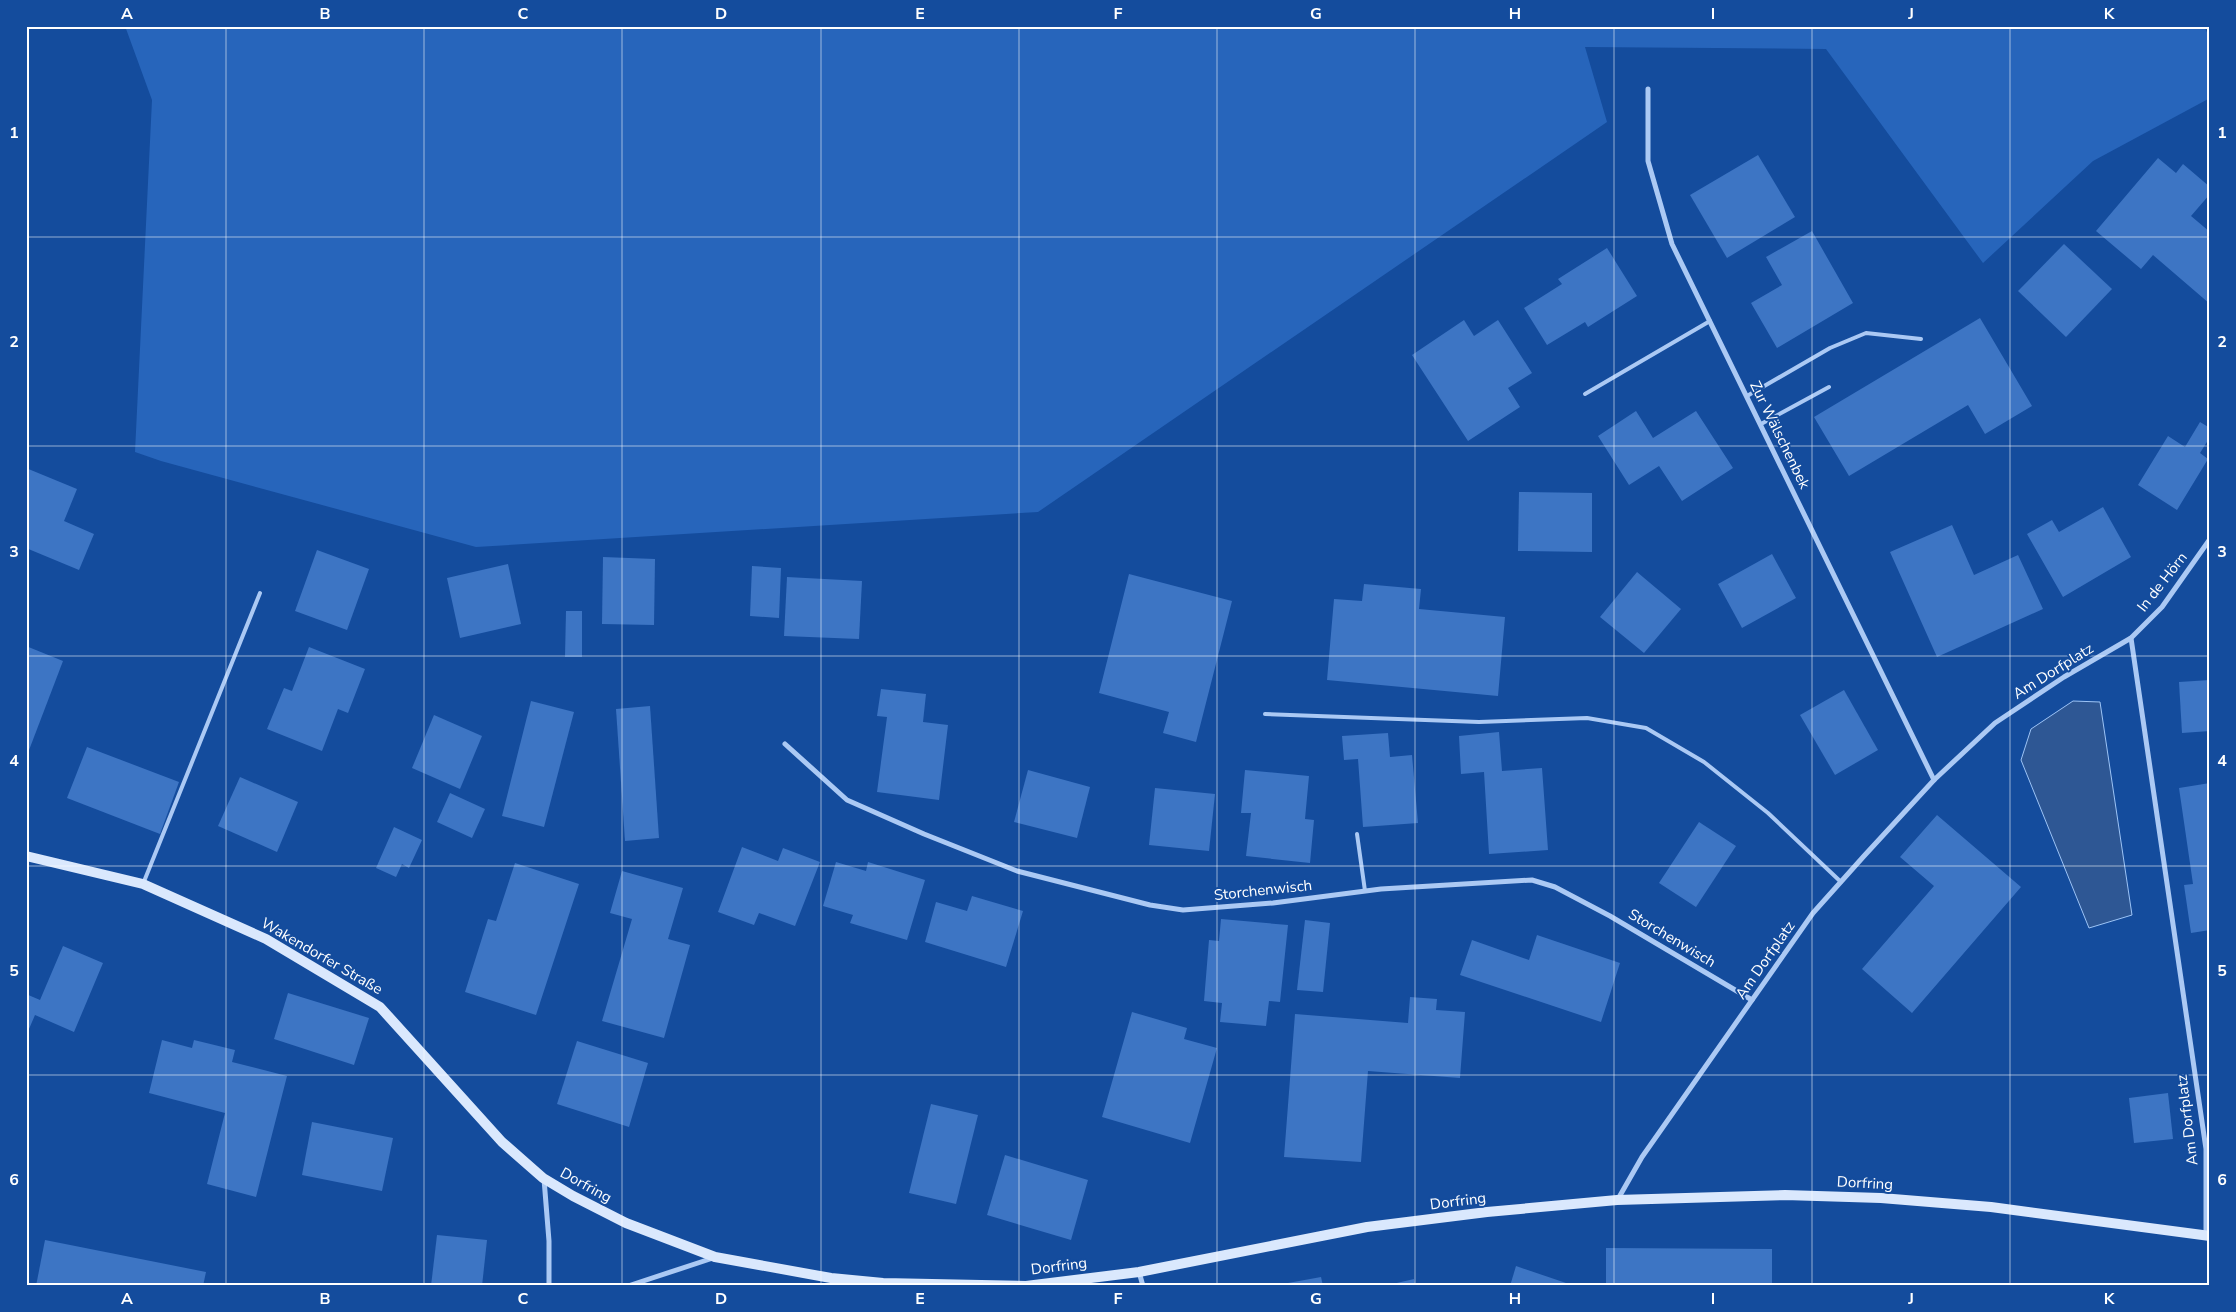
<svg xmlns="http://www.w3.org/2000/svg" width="2236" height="1312" viewBox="0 0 2236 1312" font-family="'Nunito Sans',sans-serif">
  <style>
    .green { fill: #2765bb }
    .water { fill: #2e5794; stroke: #9dc4f6 }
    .building { fill: #3d75c4 }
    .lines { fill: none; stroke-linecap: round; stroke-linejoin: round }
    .lane { stroke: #abc9f4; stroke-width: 4 }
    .street { stroke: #abc9f4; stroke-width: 5 }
    .secondary { stroke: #dae8fd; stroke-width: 10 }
    .grid { fill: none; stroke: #fff; stroke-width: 1; stroke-opacity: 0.55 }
    .labels { text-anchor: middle; stroke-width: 4; stroke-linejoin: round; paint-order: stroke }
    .street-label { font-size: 15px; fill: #fff; stroke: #144c9d }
    .neatline { fill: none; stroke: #fff; stroke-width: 2 }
    .grid-label { font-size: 16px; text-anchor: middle; font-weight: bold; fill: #fff }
  </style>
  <rect width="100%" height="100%" fill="#144c9d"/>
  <polygon class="green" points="125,26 2204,26 2210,39 2210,98 2093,161 1983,263 1826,49 1585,47 1607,122 1038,512 476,547 161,461 135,452 152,100"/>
  <polygon class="water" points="2073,701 2100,702 2132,915 2089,928 2021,760 2031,729"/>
  <g class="building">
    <polygon points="1758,155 1795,217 1727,258 1690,195"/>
    <polygon points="2158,158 2176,173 2183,164 2210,187 2210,194 2191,216 2210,232 2210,304 2153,255 2141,269 2096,231"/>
    <polygon points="1812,231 1853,303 1777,348 1751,303 1782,285 1766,257"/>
    <polygon points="2064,244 2112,289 2066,337 2018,291"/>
    <polygon points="1607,248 1637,296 1588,327 1585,322 1547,345 1524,308 1562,284 1558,279"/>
    <polygon points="1980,318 2032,406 1985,434 1968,405 1849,476 1814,417"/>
    <polygon points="1464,320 1474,336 1498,320 1532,373 1508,388 1520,407 1468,441 1412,355"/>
    <polygon points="1636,411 1653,438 1696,411 1733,468 1682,501 1659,466 1629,485 1598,436"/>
    <polygon points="2200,422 2210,428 2210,437 2200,453 2208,459 2177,510 2138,485 2168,436 2185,447"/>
    <polygon points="26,468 77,489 64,521 94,534 79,570 26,548"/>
    <polygon points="1519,492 1592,493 1592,552 1518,551"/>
    <polygon points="2103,507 2131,557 2063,597 2027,534 2052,520 2059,532"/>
    <polygon points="1952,525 1974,575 2018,555 2043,609 1937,657 1890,552"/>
    <polygon points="317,550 369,569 347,630 295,611"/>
    <polygon points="1772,554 1796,598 1742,628 1718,584"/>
    <polygon points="603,557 655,559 654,625 602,624"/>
    <polygon points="508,564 521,624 460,638 447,578"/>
    <polygon points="752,566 781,568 779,618 750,616"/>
    <polygon points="1637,572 1681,609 1644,653 1600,617"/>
    <polygon points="1129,574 1232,601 1196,742 1163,733 1169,712 1099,693"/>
    <polygon points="787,577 862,581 859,639 784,636"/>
    <polygon points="1364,584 1421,589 1419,609 1505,617 1498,696 1327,680 1334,599 1362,601"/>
    <polygon points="566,611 582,611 582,657 565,657"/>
    <polygon points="26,646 63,661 26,758"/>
    <polygon points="309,647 365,669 348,713 338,709 322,751 267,729 284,688 292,691"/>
    <polygon points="2210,680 2210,731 2182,733 2179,682"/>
    <polygon points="881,689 926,694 923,722 948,725 939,800 877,792 887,717 877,716"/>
    <polygon points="1844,690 1878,750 1835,775 1800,715"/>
    <polygon points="531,701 574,712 544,827 502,816"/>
    <polygon points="650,706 659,838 625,841 616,709"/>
    <polygon points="434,715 482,736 460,789 412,768"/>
    <polygon points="1499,732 1502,771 1542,768 1548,850 1489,854 1484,772 1461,774 1459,736"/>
    <polygon points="1388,733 1390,757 1412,755 1418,823 1363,827 1358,759 1344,760 1342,736"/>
    <polygon points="87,747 179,782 160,834 67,798"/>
    <polygon points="1028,770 1090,787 1077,838 1014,822"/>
    <polygon points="1245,770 1309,776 1305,819 1314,820 1310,863 1246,856 1251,813 1241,813"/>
    <polygon points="240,777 298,802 277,852 218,826"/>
    <polygon points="2210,783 2210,930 2191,933 2184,885 2193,884 2179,788"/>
    <polygon points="1155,788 1215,794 1209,851 1149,845"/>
    <polygon points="450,793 485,809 472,838 437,822"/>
    <polygon points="1937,815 2021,887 1912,1013 1862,969 1934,886 1900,857"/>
    <polygon points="1699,822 1736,846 1696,907 1659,883"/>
    <polygon points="394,827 422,840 409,868 402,864 396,877 376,868"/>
    <polygon points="742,847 778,861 783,848 820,862 795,926 759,913 754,925 718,912"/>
    <polygon points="836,862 866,871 868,862 925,880 907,940 850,923 853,915 823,906"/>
    <polygon points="515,863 579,884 536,1015 465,992 488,919 496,921"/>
    <polygon points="622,871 683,888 668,939 690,945 664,1038 602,1021 632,919 610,913"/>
    <polygon points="972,896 1023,911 1006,967 925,942 936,902 967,911"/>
    <polygon points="1221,919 1288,925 1280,1002 1269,1001 1266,1026 1220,1022 1222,1003 1204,1001 1209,940 1219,941"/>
    <polygon points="1305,920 1330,923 1323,992 1297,990"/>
    <polygon points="1537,935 1620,963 1601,1022 1460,975 1472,940 1529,960"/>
    <polygon points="63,946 103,963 74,1032 35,1015 26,1036 26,994 40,1000"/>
    <polygon points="288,993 369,1018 354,1065 274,1039"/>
    <polygon points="1410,997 1437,999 1436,1010 1465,1012 1460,1078 1368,1071 1361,1162 1284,1157 1295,1014 1408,1023"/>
    <polygon points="1132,1012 1187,1028 1184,1039 1217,1048 1190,1143 1102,1117"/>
    <polygon points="162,1040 192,1048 194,1040 235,1050 232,1062 287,1076 256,1197 207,1184 225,1113 149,1093"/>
    <polygon points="577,1041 648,1063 629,1127 557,1104"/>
    <polygon points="2168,1093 2173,1139 2134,1143 2129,1098"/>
    <polygon points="931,1104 978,1115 956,1204 909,1193"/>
    <polygon points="312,1122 393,1138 382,1191 302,1175"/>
    <polygon points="1005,1155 1088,1180 1071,1240 987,1215"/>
    <polygon points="437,1235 487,1240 482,1286 431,1286"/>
    <polygon points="45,1240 206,1272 203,1286 36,1286"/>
    <polygon points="1606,1248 1772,1249 1772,1286 1606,1286"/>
    <polygon points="1516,1266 1566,1283 1565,1286 1510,1286"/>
    <polygon points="1321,1277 1323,1286 1277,1286 1277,1285"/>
    <polygon points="1414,1279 1415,1286 1388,1286 1388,1285"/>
  </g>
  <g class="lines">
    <g class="lane">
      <polyline points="1585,394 1710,321"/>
      <polyline points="1747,396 1830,348 1866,333 1921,339"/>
      <polyline points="1761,424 1829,387"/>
      <polyline points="1265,714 1479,722 1587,718 1646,728 1704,762 1768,813 1841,882"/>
      <polyline points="1357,834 1365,891"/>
      <polyline points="143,884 260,593"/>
    </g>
    <g class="street">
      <polyline points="1648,89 1648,161 1672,244 1934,780"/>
      <polyline points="2131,638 2206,1149 2206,1236"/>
      <polyline points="785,744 847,800 924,834 1017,871 1150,905 1183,910 1273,903 1381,889 1532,880 1555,887 1610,916 1752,1000"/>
      <polyline points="544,1179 549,1241 549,1286"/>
      <polyline points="1618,1199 1642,1157 1813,913 1864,856 1934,780 1995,723 2064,677 2131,638 2162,607 2210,539"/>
      <polyline points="1139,1272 1143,1286"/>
      <polyline points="628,1286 713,1258"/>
    </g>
    <polyline class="secondary" points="26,856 143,884 266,939 380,1007 502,1142 543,1178 573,1196 626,1223 715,1257 831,1278 883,1283 1026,1286 1139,1272 1367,1227 1487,1212 1617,1200 1785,1195 1881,1198 1991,1207 2210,1236"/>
  </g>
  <path class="grid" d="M226,26v1260M424,26v1260M622,26v1260M821,26v1260M1019,26v1260M1217,26v1260M1415,26v1260M1614,26v1260M1812,26v1260M2010,26v1260M26,237h2184M26,446h2184M26,656h2184M26,866h2184M26,1075h2184"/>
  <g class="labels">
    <g class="street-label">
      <text transform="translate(1780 435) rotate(64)" y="5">Zur Wälschenbek</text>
      <text transform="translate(2162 582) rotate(-52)" y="5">In de Hörn</text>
      <text transform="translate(2053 671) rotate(-32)" y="5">Am Dorfplatz</text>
      <text transform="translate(1263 890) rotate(-6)" y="5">Storchenwisch</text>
      <text transform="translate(1672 938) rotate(31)" y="5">Storchenwisch</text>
      <text transform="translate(322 956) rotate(30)" y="5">Wakendorfer Straße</text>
      <text transform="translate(1765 960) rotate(-55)" y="5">Am Dorfplatz</text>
      <text transform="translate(2187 1120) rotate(-97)" y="5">Am Dorfplatz</text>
      <text transform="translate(1865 1183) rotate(3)" y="5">Dorfring</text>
      <text transform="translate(586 1185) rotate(29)" y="5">Dorfring</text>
      <text transform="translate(1458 1201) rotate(-7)" y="5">Dorfring</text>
      <text transform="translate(1059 1266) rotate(-7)" y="5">Dorfring</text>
    </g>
  </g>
  <rect width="2236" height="1312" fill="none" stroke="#144c9d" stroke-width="55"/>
  <rect x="28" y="28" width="2180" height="1256" class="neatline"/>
  <g class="grid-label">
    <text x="127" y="19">A</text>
    <text x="325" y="19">B</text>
    <text x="523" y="19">C</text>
    <text x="721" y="19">D</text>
    <text x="920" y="19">E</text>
    <text x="1118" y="19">F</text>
    <text x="1316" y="19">G</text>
    <text x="1515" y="19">H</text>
    <text x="1713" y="19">I</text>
    <text x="1911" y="19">J</text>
    <text x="2109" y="19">K</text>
    <text x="14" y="138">1</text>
    <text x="2222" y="138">1</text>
    <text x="14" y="347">2</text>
    <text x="2222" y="347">2</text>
    <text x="14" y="557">3</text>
    <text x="2222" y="557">3</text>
    <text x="14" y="766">4</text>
    <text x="2222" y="766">4</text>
    <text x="14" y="976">5</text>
    <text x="2222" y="976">5</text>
    <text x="14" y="1185">6</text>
    <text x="2222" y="1185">6</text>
    <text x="127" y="1304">A</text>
    <text x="325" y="1304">B</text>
    <text x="523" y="1304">C</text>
    <text x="721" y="1304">D</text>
    <text x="920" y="1304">E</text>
    <text x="1118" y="1304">F</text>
    <text x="1316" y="1304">G</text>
    <text x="1515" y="1304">H</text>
    <text x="1713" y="1304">I</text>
    <text x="1911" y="1304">J</text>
    <text x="2109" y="1304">K</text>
  </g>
</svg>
